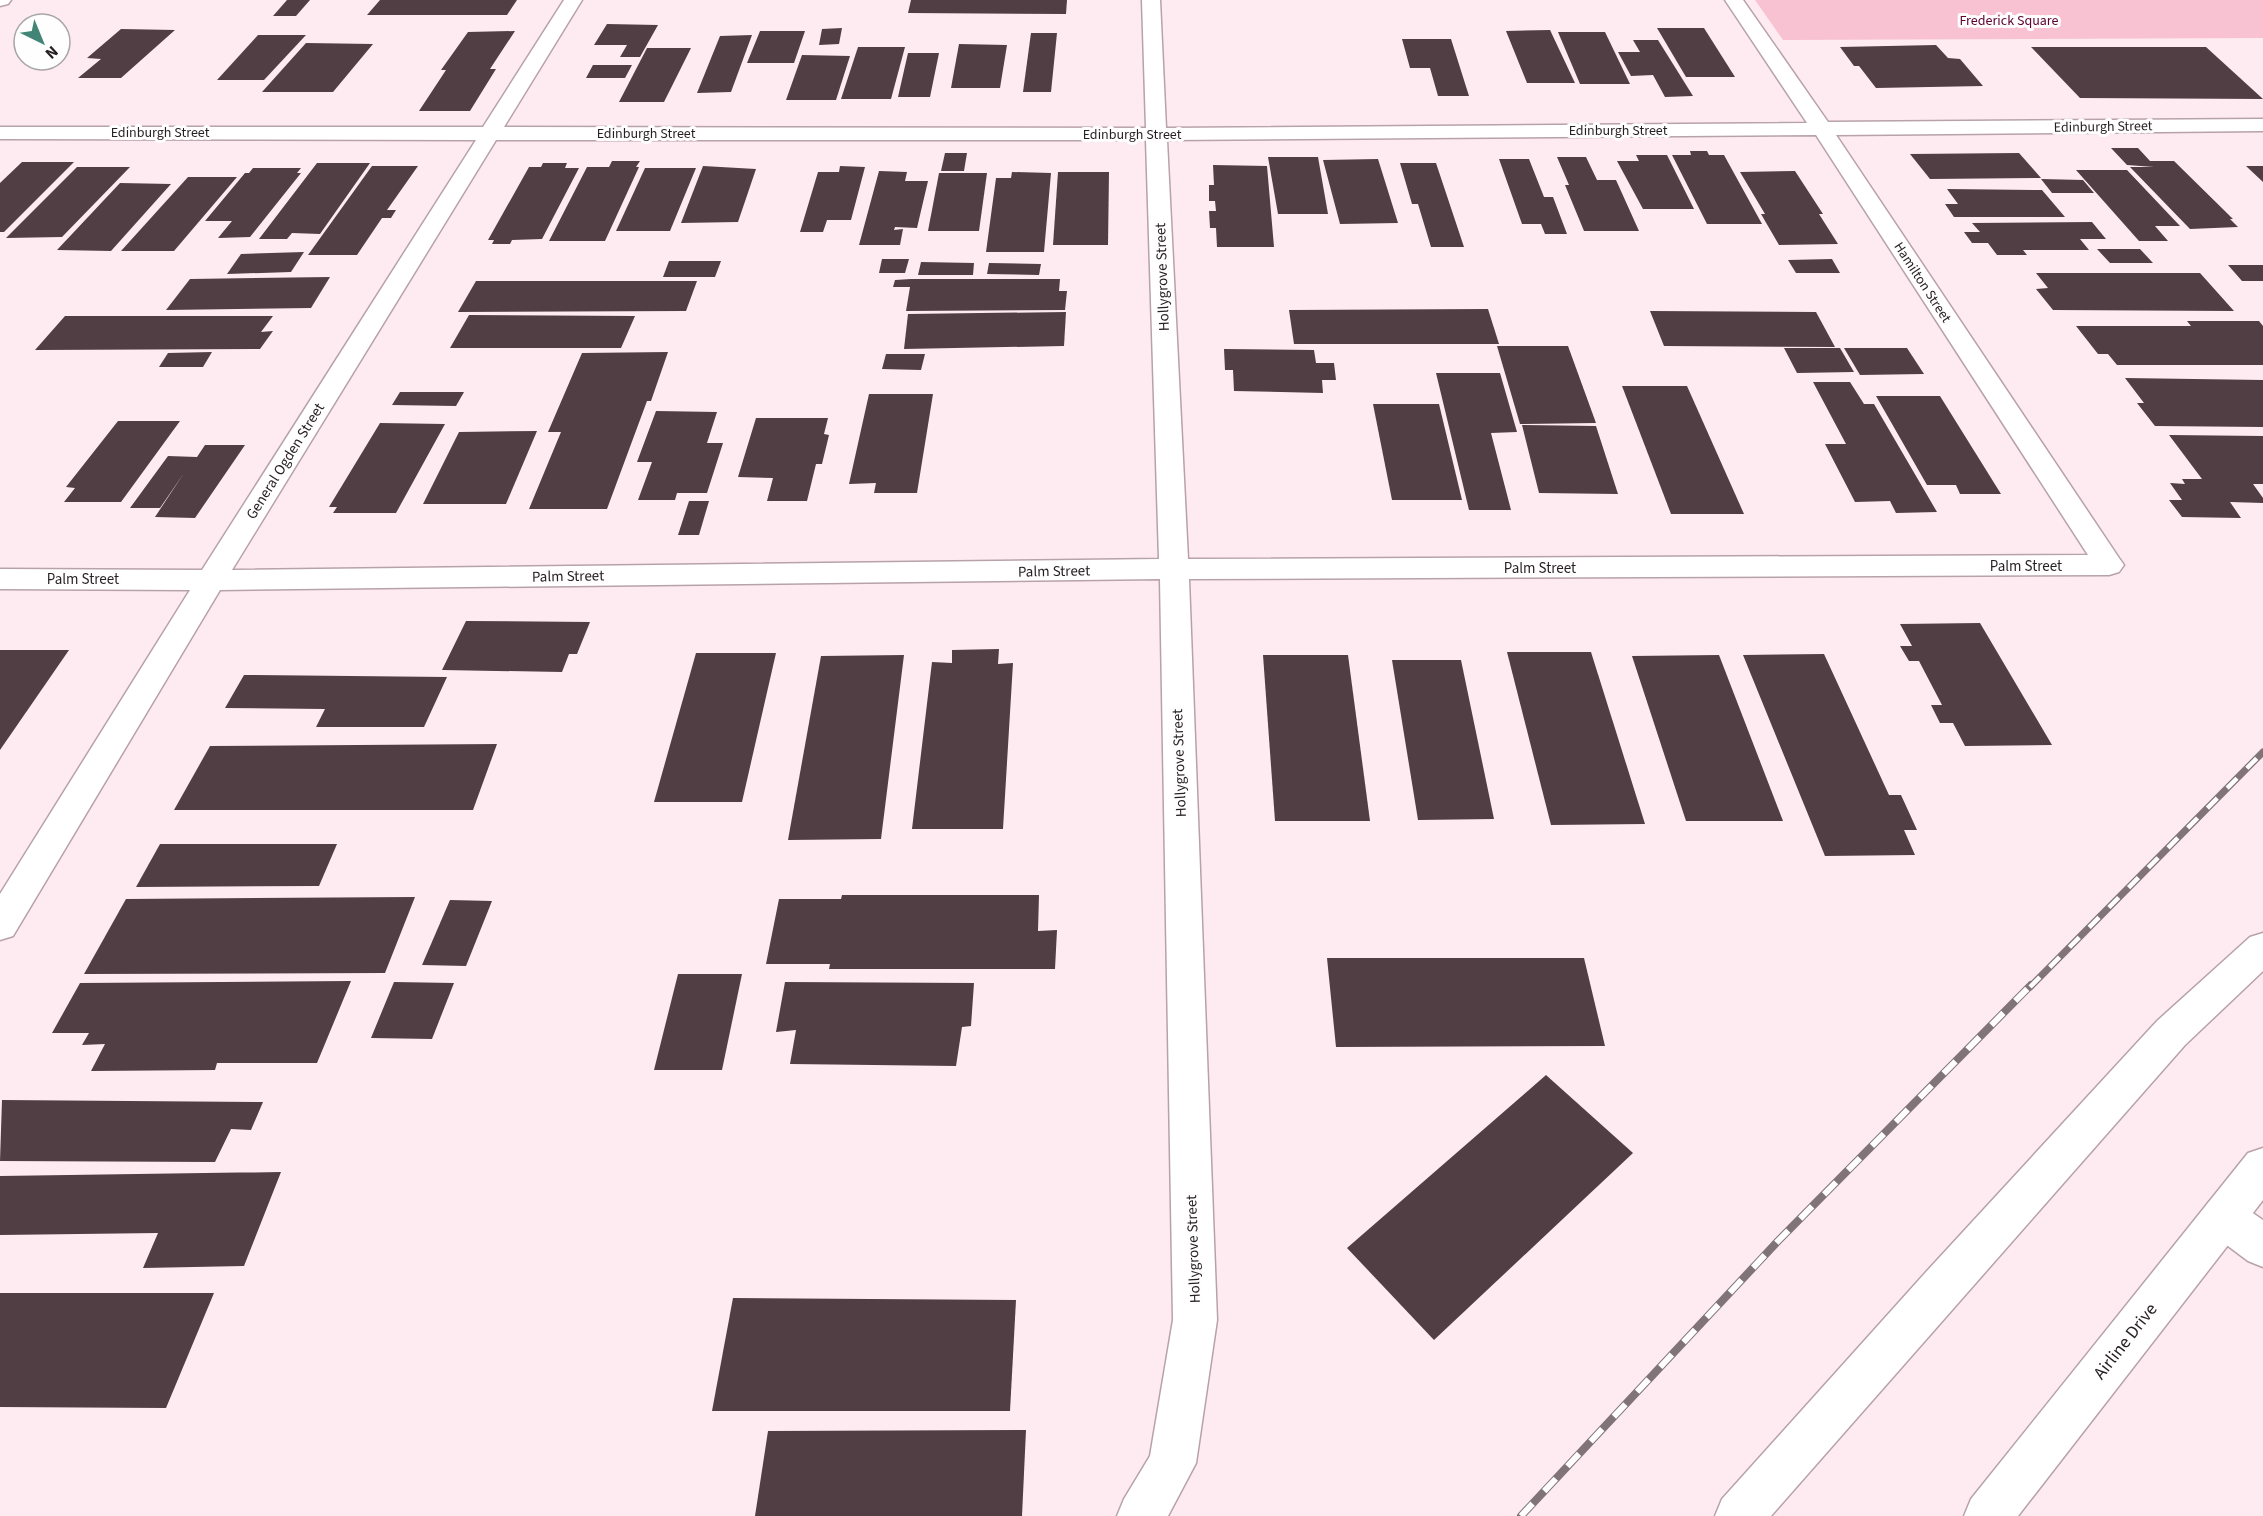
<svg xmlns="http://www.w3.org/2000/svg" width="2263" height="1516" viewBox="0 0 2263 1516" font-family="'Source Sans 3',sans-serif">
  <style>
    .green { fill: #f8c2d3 }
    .building { fill: #503e44 }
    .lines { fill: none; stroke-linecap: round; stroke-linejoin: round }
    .minor-casing { stroke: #b7a2a8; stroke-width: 3 }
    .tertiary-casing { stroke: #b7a2a8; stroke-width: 3 }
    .trunk-casing { stroke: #b7a2a8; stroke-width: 3 }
    .minor { fill: #fff; fill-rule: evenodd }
    .tertiary { fill: #fff; fill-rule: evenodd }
    .trunk { fill: #fff; fill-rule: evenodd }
    .rail-far1-casing { stroke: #807478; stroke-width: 7 }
    .rail-casing { stroke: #807478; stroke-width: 8 }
    .rail-far1 { stroke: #fefefe; stroke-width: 4.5; stroke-dasharray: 14; stroke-linecap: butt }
    .rail { stroke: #fefefe; stroke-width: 6; stroke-dasharray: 17; stroke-linecap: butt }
    .labels { text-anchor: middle; stroke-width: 6; stroke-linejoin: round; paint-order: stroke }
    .far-park-label { font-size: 14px; fill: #5e0332; stroke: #fefefe }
    .far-street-label { font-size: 14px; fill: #261f21; stroke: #fefefe }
    .street-label { font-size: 15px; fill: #261f21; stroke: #fefefe }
    .near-street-label { font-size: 18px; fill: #261f21; stroke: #fefefe }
  </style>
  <rect width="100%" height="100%" fill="#feebf1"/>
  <polygon class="green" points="1755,0 2263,0 2263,38 1783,40"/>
  <g class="building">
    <polygon points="287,0 310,0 296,16 273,16"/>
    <polygon points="380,0 517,0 507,15 367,15"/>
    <polygon points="911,0 1067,0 1066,14 908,13"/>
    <polygon points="607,24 658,25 640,57 620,57 627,45 594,45"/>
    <polygon points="842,28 839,44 819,45 822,29"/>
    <polygon points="1657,28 1704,28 1735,77 1686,77"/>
    <polygon points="121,29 175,30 121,78 78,78 101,59 87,58"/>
    <polygon points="1550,30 1575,83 1527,83 1506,31"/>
    <polygon points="515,31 490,69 496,69 470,111 419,111 446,70 441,70 468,32"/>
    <polygon points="760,31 805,31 794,63 747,63"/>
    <polygon points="1558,32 1605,32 1630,84 1580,84"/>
    <polygon points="1031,33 1057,33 1051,92 1023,92"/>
    <polygon points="258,35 306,35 264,80 217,80"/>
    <polygon points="752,35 731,92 697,93 720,36"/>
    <polygon points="1402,39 1451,39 1469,96 1438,96 1430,68 1410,68"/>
    <polygon points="1633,40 1658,40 1693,96 1665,97 1653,75 1631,76 1618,52 1640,52"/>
    <polygon points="306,43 373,44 333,92 262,92"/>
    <polygon points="959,44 1007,45 1000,88 951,88"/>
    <polygon points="1936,45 1948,58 1960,59 1983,86 1876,88 1859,66 1854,66 1840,47"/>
    <polygon points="858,47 905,47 891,99 841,99"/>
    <polygon points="2031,47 2206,47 2263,99 2080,98"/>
    <polygon points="647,48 691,48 664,102 619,102"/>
    <polygon points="908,53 939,53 930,97 898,97"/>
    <polygon points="802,55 850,56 836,100 786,100"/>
    <polygon points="593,65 632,65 625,78 586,78"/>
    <polygon points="2111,148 2138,148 2150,161 2174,161 2233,219 2230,219 2238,227 2190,229 2130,167 2154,167 2127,165"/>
    <polygon points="1690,151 1707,151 1709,155 1724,155 1762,224 1707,224 1672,155 1691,155"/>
    <polygon points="945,153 967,153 964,171 941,171"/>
    <polygon points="2019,153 2041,178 1930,179 1910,154"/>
    <polygon points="1636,155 1667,155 1694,209 1643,209 1617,161 1639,161"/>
    <polygon points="1268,157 1318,157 1328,214 1278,214"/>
    <polygon points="1557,157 1586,157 1597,180 1616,180 1639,231 1584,231 1565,185 1569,185"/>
    <polygon points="1378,159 1398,223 1340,224 1323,160"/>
    <polygon points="1499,159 1529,159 1544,197 1553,197 1567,234 1545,234 1541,224 1522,224"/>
    <polygon points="612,161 640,161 636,167 639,167 605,241 549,241 587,167 609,167"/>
    <polygon points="22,162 74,162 4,232 0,232 0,183"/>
    <polygon points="317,163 370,163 320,234 292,233 287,239 259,239"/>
    <polygon points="543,163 567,163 565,168 579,168 542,239 512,240 510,244 492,244 494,240 488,240 529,167 541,167"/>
    <polygon points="1400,163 1436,163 1464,247 1431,247 1418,204 1412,204"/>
    <polygon points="1213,165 1267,166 1274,247 1217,247 1216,228 1210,228 1209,211 1216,211 1215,201 1209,201 1209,185 1214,185"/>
    <polygon points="372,166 418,166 387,210 396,210 391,218 382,218 357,255 308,255"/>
    <polygon points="703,166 756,169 738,222 681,223"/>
    <polygon points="840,166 865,167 851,220 827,220 823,232 800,232 818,172 839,172"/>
    <polygon points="2246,166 2263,166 2263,182"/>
    <polygon points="77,167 130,167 62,237 6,238"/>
    <polygon points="253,168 301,168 297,173 301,173 250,237 218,238 232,221 205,221 245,173 249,173"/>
    <polygon points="645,168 696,168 670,231 616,231"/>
    <polygon points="2076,170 2127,170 2180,226 2155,226 2168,241 2139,241"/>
    <polygon points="879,171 907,172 905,181 928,181 917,228 895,227 894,230 903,229 900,245 859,245"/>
    <polygon points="1795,171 1823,214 1819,214 1838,244 1779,245 1761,214 1765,214 1740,172"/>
    <polygon points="1012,172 1051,173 1044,252 986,252 996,178 1011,178"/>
    <polygon points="1058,172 1109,172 1108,245 1053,245"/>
    <polygon points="939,173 987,173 979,231 928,231"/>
    <polygon points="188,177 237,177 174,251 121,251"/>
    <polygon points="2041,179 2083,180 2094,193 2052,193"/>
    <polygon points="120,183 171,184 111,251 57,250"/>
    <polygon points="1947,189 2042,190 2065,217 1954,217 1945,204 1958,204"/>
    <polygon points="2092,222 2106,239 2080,239 2089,250 2023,250 2027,255 1997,255 1988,243 1972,243 1964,232 1980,232 1972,223"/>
    <polygon points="2097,249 2140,249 2153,263 2110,263"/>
    <polygon points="304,252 291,272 227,274 241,254"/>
    <polygon points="882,259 909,259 905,273 879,273"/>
    <polygon points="1832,259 1840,273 1796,273 1788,260"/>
    <polygon points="669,261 721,261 715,277 663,277"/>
    <polygon points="921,262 974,263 973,275 918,275"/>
    <polygon points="989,263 1041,264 1039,275 987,274"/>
    <polygon points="2228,265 2263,265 2263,281 2242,281"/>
    <polygon points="2036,273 2200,273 2234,311 2053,310 2036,289 2048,288"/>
    <polygon points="330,277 311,308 166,310 190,279"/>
    <polygon points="911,279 1060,279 1059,291 1067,291 1065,310 906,311 910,287 893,287 895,280"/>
    <polygon points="476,281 697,281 686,311 458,312"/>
    <polygon points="1488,309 1499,344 1294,344 1289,310"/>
    <polygon points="1650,311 1816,312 1835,347 1664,346"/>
    <polygon points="1066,312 1064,346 904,349 908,314"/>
    <polygon points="469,315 635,316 621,348 450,348"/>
    <polygon points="65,316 273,316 261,332 273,331 260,349 35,350"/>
    <polygon points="2187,321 2259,321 2263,326 2263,365 2117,365 2108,354 2098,354 2076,326 2191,326"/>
    <polygon points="1497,346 1568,346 1596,423 1520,424"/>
    <polygon points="1784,348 1840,348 1854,372 1797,373"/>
    <polygon points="1844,348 1907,348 1924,374 1860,375"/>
    <polygon points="1224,349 1314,350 1316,363 1334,363 1336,380 1322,380 1323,393 1234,391 1233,370 1225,370"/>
    <polygon points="212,352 203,367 159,367 168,353"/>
    <polygon points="668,352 651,401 647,401 607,509 529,509 561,432 548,432 582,353"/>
    <polygon points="886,354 925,354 921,370 882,369"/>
    <polygon points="1436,373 1500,373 1517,432 1491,433 1511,510 1469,510"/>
    <polygon points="2125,378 2263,380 2263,427 2155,426 2137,403 2144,403"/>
    <polygon points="1813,382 1850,382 1864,404 1874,404 1937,512 1896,513 1890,501 1855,502 1825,444 1846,444"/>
    <polygon points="1622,386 1687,386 1744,514 1671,514"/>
    <polygon points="400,392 464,392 456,406 392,405"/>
    <polygon points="869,394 933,394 917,493 874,493 876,483 849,484"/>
    <polygon points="1876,396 1940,396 2001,494 1960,494 1956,485 1927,485"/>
    <polygon points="1373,404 1439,404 1462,500 1392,500"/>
    <polygon points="656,411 717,412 707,443 723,443 707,493 677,493 675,500 638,500 652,462 637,462"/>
    <polygon points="756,418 828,418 824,434 829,435 822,464 816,464 807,501 767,501 773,478 738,477"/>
    <polygon points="118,421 180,421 121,502 64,502 75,488 66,487"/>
    <polygon points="380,423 445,424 396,513 333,513 337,507 329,507"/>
    <polygon points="1522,425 1596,426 1618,494 1539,493"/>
    <polygon points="537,431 506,504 423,504 459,432"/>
    <polygon points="2169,435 2263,436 2263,484 2253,484 2263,498 2263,503 2230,502 2241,518 2182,517 2169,500 2182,500 2170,483 2185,484 2182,479 2202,479"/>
    <polygon points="205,445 245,445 195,518 155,517 184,473 160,508 130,508 168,456 197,457"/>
    <polygon points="689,501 709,501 699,535 678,535"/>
    <polygon points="466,621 590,622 577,654 569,654 562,672 442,670"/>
    <polygon points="1980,623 2052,745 1965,746 1953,723 1940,723 1931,705 1942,705 1919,661 1909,661 1900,646 1912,646 1900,624"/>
    <polygon points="999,649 998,664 1013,663 1003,829 912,829 932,662 952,663 952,650"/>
    <polygon points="0,650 69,650 0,750"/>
    <polygon points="1507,652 1591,652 1645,824 1551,825"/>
    <polygon points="696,653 776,653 742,802 654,802"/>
    <polygon points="1824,654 1889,795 1901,795 1917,830 1904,830 1915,855 1825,856 1743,655"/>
    <polygon points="904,655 881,839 788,840 821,656"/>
    <polygon points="1263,655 1348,655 1370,821 1275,821"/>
    <polygon points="1719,655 1783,821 1686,821 1632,656"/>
    <polygon points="1392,660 1461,660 1494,819 1418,820"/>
    <polygon points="244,675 447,677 424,727 316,727 325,709 225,708"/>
    <polygon points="497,744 473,810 174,810 210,746"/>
    <polygon points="160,844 337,844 319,886 136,887"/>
    <polygon points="842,895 1039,895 1038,931 1057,930 1055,969 829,969 830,964 766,964 779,899 841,899"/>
    <polygon points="415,897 385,973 84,974 126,899"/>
    <polygon points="450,900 492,901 466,966 422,965"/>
    <polygon points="1327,958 1584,958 1605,1046 1336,1047"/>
    <polygon points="678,974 742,974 722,1070 654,1070"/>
    <polygon points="351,981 317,1063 217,1063 215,1070 91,1071 105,1044 82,1045 89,1033 52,1033 80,983"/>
    <polygon points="394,982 454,983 432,1039 371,1038"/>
    <polygon points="785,982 974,983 971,1026 962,1027 956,1066 790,1064 796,1030 776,1032"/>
    <polygon points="1546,1075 1633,1153 1434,1340 1347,1248"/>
    <polygon points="2,1100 263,1102 251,1130 231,1129 215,1162 0,1161"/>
    <polygon points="281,1172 244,1266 143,1268 158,1233 0,1235 0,1176"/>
    <polygon points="0,1293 214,1293 166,1408 0,1407"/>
    <polygon points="733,1298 1016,1300 1010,1411 712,1411"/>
    <polygon points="1026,1430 1022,1516 755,1516 768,1431"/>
  </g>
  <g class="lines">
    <g class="minor-casing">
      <g id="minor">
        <polygon points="0,0 11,0 8,4 0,6"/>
        <path d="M564,0h18l-78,127 642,1 -4,-128h18l6,128 641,-5 -82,-123h18l85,122 435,-3v12l-427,4 283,423 5,7 -5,7 -10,3 -920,4 28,741 -21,143 -28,53h-51l7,-17 26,-43 23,-136 -13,-741 -940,11 -207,346 -13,4v-46l190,-304 -190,-1v-20l202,1 274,-430 -476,-1v-12h483zM1816,135l272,420 -900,4 -21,-419zM496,140h650l13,419 -927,11z"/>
      </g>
    </g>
    <g class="tertiary-casing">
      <polygon id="tertiary" points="2223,1197 2238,1203 2263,1220 2263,1267 2248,1261 2208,1231 2202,1217 2208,1203"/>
    </g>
    <g class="trunk-casing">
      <g id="trunk">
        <polygon points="2263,933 2263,971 2185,1045 1771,1516 1715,1516 1722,1499 1926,1272 2157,1021 2250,937"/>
        <polygon points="2263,1148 2263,1200 2018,1516 1964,1516 1971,1499 2248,1153"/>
      </g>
    </g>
    <use href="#minor" class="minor"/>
    <use href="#tertiary" class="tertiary"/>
    <use href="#trunk" class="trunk"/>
    <g class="rail-far1-casing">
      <polyline id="rail-far1" points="2030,987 2263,752"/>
    </g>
    <g class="rail-casing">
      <polyline id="rail" points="1521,1516 1778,1241 2031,985"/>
    </g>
    <use href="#rail-far1" class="rail-far1"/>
    <use href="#rail" class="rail"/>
  </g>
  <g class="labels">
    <g class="far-park-label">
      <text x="2009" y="25">Frederick Square</text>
    </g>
    <g class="far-street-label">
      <text transform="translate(2103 126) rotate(-1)" y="5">Edinburgh Street</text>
      <text x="1618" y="135">Edinburgh Street</text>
      <text x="160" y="137">Edinburgh Street</text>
      <text x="646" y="138">Edinburgh Street</text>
      <text x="1132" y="139">Edinburgh Street</text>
      <text transform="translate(1923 282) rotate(57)" y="5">Hamilton Street</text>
    </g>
    <g class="street-label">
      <text transform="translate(1162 277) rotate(-92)" y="5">Hollygrove Street</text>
      <text transform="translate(285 461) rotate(-58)" y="5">General Ogden Street</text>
      <text x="2026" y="571">Palm Street</text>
      <text x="1540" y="573">Palm Street</text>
      <text transform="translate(1054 571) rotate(-1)" y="5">Palm Street</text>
      <text transform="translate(568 576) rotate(-1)" y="5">Palm Street</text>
      <text x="83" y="584">Palm Street</text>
      <text transform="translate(1179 763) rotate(-92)" y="5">Hollygrove Street</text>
      <text transform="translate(1193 1249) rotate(-92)" y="5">Hollygrove Street</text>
    </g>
    <g class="near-street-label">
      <text transform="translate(2125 1341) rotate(-52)" y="6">Airline Drive</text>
    </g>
  </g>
  <g transform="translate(42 42) rotate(137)"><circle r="28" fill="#fefefe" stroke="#a8a5a6" stroke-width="1.5"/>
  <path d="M0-4.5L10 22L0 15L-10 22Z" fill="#428577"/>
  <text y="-9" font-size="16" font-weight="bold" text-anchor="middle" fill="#261f21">N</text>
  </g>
</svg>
